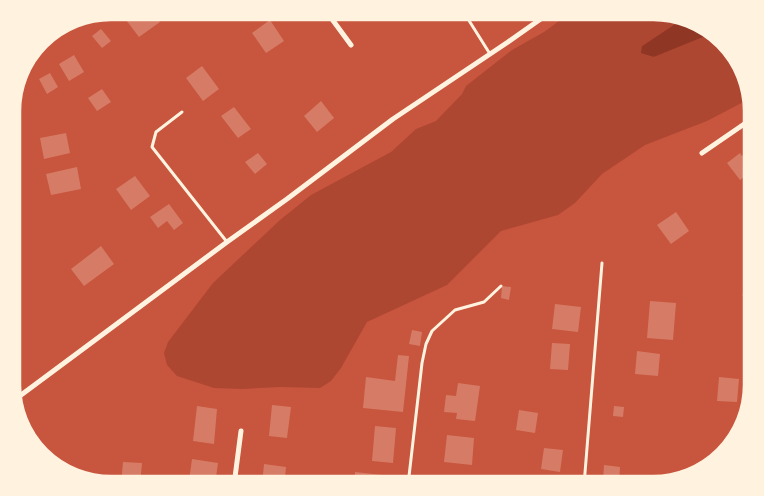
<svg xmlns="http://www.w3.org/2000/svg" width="764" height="496" viewBox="0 0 764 496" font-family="'Noto Serif',serif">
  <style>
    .green { fill: #ae4732 }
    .water { fill: #8f3625 }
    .building { fill: #d67c66 }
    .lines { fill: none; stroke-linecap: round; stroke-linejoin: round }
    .service { stroke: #fff3e0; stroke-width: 3 }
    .minor { stroke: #fff3e0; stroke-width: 5 }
    .rim { fill: none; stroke: #fff3e0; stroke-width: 2.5 }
  </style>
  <rect width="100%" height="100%" fill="#c8553d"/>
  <polygon class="green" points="580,11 653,11 681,20 642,46 654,57 713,33 739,61 751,98 707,121 645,145 602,174 575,203 558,215 501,231 447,285 367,322 341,368 331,381 320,388 280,387 242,389 214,388 177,376 167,365 164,353 168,342 213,283 280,220 311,195 391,152 416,129 436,121 462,94 466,86 512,50 544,32 563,18"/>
  <polygon class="water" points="681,20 709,28 713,33 654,57 641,53 642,46"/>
  <g class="building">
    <polygon points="129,11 152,11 160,22 139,37 123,16"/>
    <polygon points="270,20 284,41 266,53 252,33"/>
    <polygon points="101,29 111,41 102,48 92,36"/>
    <polygon points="74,55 84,72 69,81 59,64"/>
    <polygon points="202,66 219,89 203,101 186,78"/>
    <polygon points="50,73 58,87 47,94 39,79"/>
    <polygon points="102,89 111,102 97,111 88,98"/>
    <polygon points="321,101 334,118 317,132 304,116"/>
    <polygon points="234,107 251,129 238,138 221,116"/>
    <polygon points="66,133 70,153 44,159 40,138"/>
    <polygon points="748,151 753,157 753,166 751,167 753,170 740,180 727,163 740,153 742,156"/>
    <polygon points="258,153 267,164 255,174 245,162"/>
    <polygon points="77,167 81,189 51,195 46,174"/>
    <polygon points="135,176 150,196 131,210 116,189"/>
    <polygon points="169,204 183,223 174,230 167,221 158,228 150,217"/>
    <polygon points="676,212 689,231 671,244 657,225"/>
    <polygon points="101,246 114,264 84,286 71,269"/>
    <polygon points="753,283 753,304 742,295"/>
    <polygon points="502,286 511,287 509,300 501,298"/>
    <polygon points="650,301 676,303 673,340 647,338"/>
    <polygon points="555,304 581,307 578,332 552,329"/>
    <polygon points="412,330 422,332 420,346 409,344"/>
    <polygon points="552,343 570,344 568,370 550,369"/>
    <polygon points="637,351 660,354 658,376 635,374"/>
    <polygon points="398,355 409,356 403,412 363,408 366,377 395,381"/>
    <polygon points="719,377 739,379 737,402 717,401"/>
    <polygon points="458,383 480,386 475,421 456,419 457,413 444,412 446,395 456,396"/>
    <polygon points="272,405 291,407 287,438 269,436"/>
    <polygon points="197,406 217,409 214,444 193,441"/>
    <polygon points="614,406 624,407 623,417 613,416"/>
    <polygon points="519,410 538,413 535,433 516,430"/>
    <polygon points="375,426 396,428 393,463 372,461"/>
    <polygon points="447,435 474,438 472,465 444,462"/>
    <polygon points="544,448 563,450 560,472 541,469"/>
    <polygon points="192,459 218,463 215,484 189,481"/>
    <polygon points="123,462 142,463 140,485 121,485"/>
    <polygon points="264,464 286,467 285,478 279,478 278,485 262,485"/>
    <polygon points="604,465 620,467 619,482 603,481"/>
    <polygon points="355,472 391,476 390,485 354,485"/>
  </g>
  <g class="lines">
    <g class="service">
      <polyline points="463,11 490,54"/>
      <polyline points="182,112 156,132 152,147 227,242"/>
      <polyline points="408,485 422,363 426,344 432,331 455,310 484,302 501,286"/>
      <polyline points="584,485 602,263"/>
    </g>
    <g class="minor">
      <polyline points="326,11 351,45"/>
      <polyline points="702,153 753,118"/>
      <polyline points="13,401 227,242 287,199 393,119 508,42 552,11"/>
      <polyline points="234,485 241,431"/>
    </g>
  </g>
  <path d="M0 0H764V496H0ZM111 20H653A91 91 0 0 1 744 111V385A91 91 0 0 1 653 476H111A91 91 0 0 1 20 385V111A91 91 0 0 1 111 20Z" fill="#fff3e0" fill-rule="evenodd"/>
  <path class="rim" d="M111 20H653A91 91 0 0 1 744 111V385A91 91 0 0 1 653 476H111A91 91 0 0 1 20 385V111A91 91 0 0 1 111 20Z"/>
</svg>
